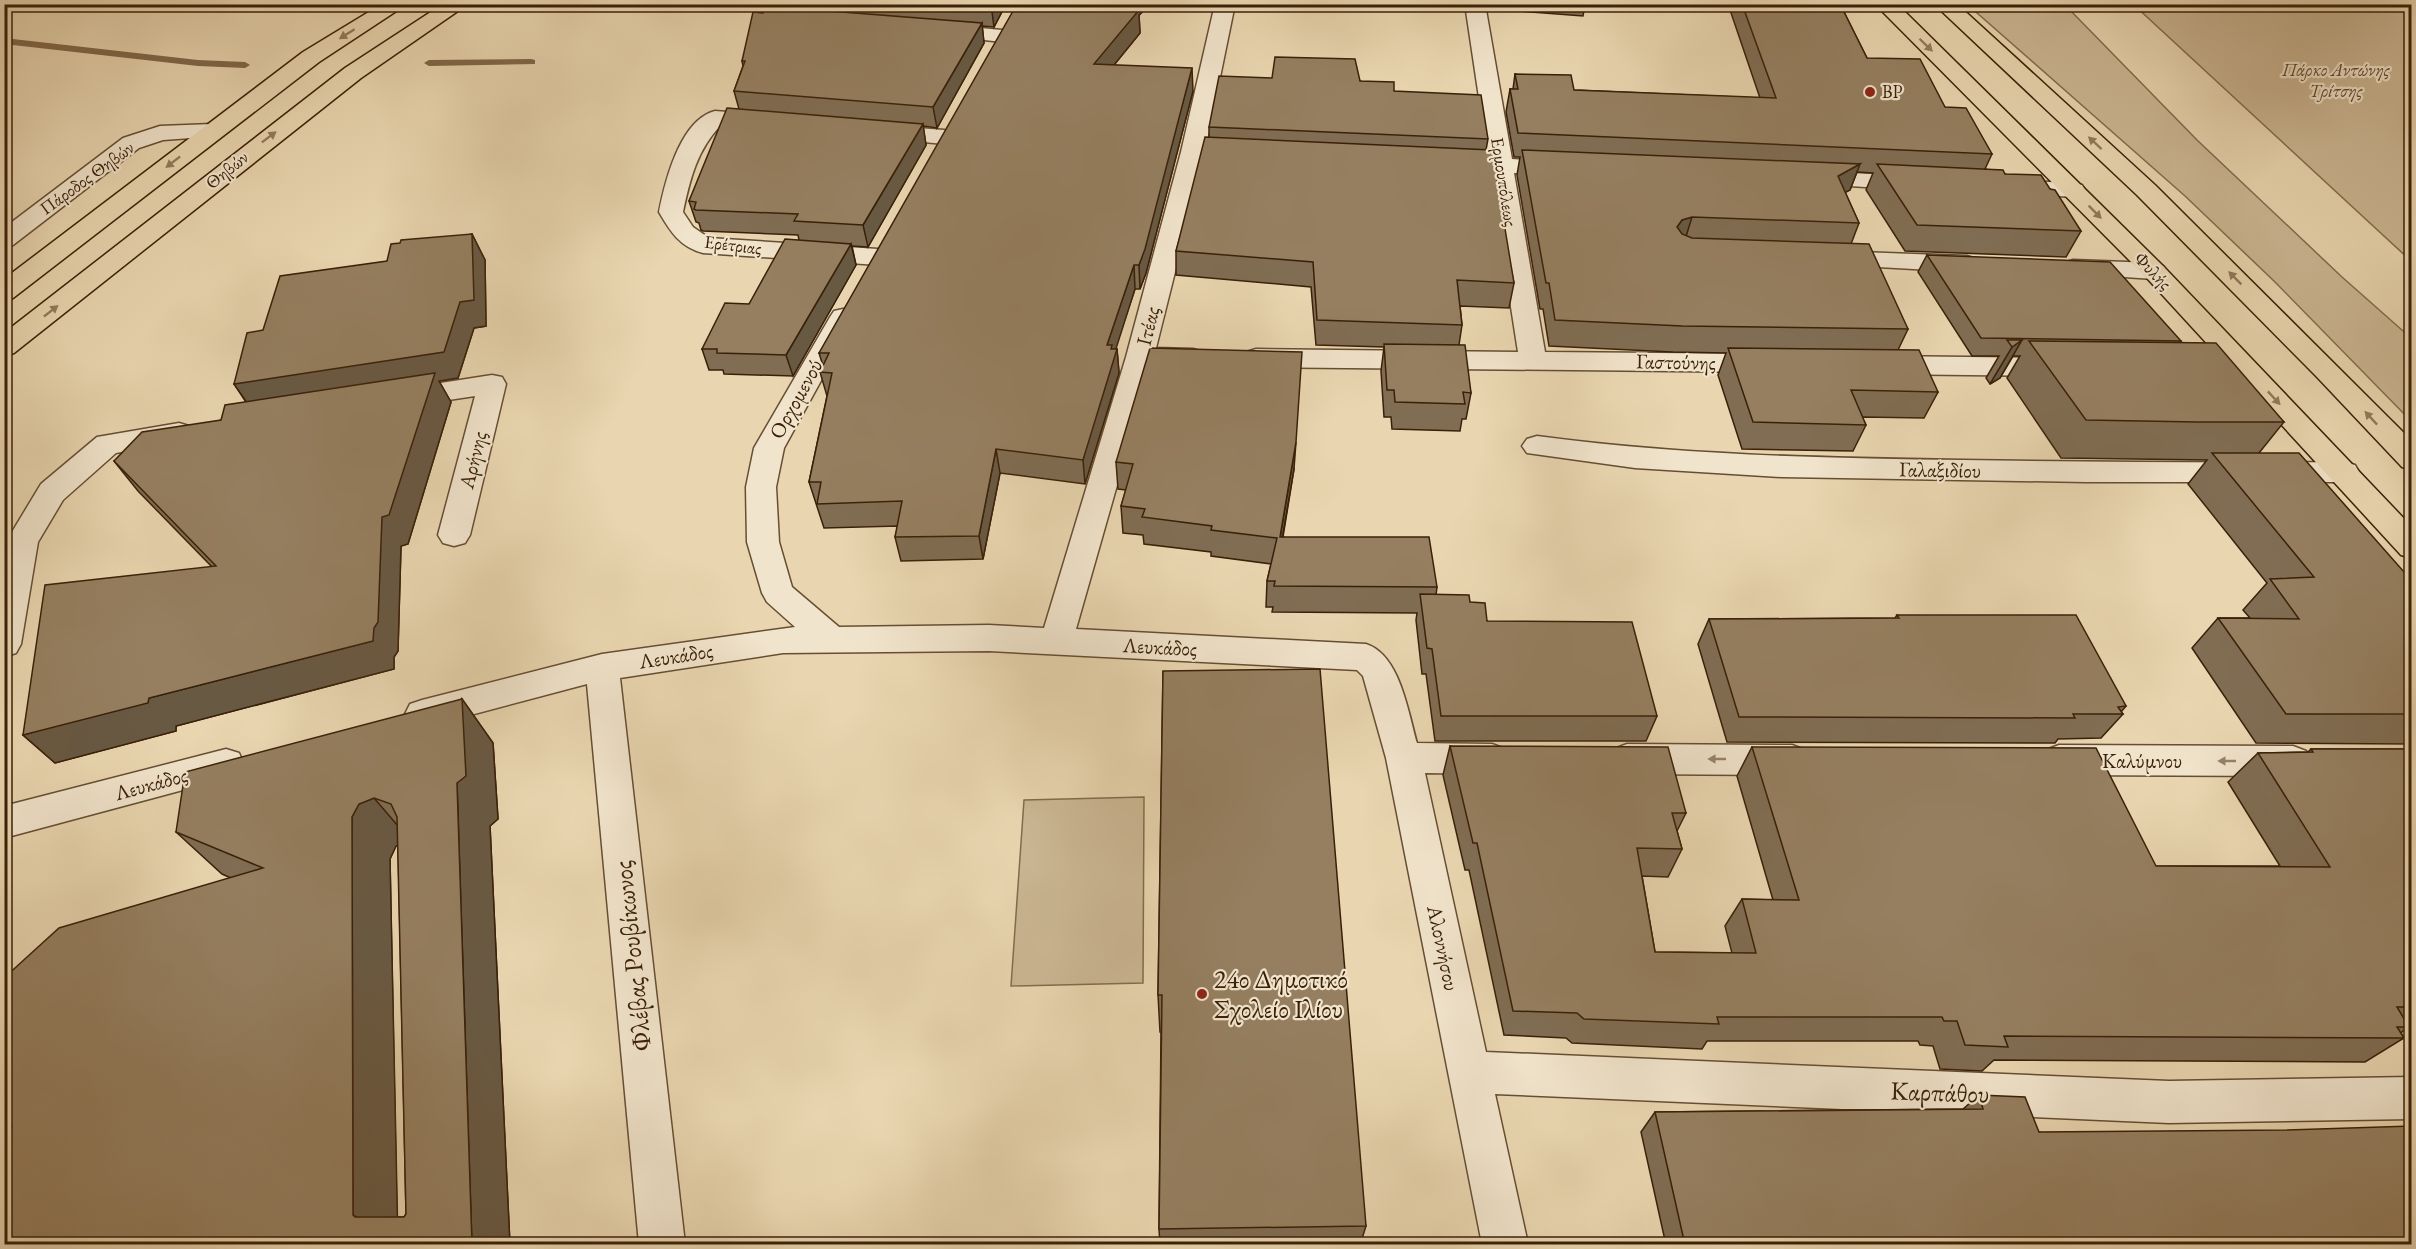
<svg xmlns="http://www.w3.org/2000/svg" width="2416" height="1249" viewBox="0 0 2416 1249" font-family="'EB Garamond',serif">
  <style>
    .green { fill: #cbb794; stroke: #826c4e; stroke-width: 1.5 }
    .lines { fill: none; stroke-linecap: round; stroke-linejoin: round }
    .stream { fill: #80684b; fill-rule: evenodd }
    .minor-casing { stroke: #664e33; stroke-width: 3 }
    .major-casing { stroke: #3a2009; stroke-width: 3 }
    .minor { fill: #f1e4cc; fill-rule: evenodd }
    .major { fill: #e9d6b0; fill-rule: evenodd }
    .wall { fill: #806d53; stroke: #3a2009; stroke-width: 1.5; fill-rule: evenodd }
    .shaded-wall { fill: #685943; stroke: #3a2009; stroke-width: 1.5 }
    .building { fill: #957f60; stroke: #3a2009; stroke-width: 1.5; fill-rule: evenodd }
    .oneway { fill: #927b5c }
    .oneway2 { fill: #96826a }
    .poi-dot { fill: #8f2418; stroke: #f1e4cc; stroke-width: 2 }
    .labels { text-anchor: middle; stroke-width: 4.5; stroke-linejoin: round; paint-order: stroke }
    .far-park-label { font-size: 18px; font-style: italic; fill: #5e462c; stroke: #f1e4cc }
    .far-poi-label { font-size: 18px; fill: #3a2009; stroke: #f1e4cc; text-anchor: start }
    .far-street-label { font-size: 18px; fill: #3a2009; stroke: #f1e4cc }
    .street-label { font-size: 21px; fill: #3a2009; stroke: #f1e4cc }
    .near-street-label { font-size: 26px; fill: #3a2009; stroke: #f1e4cc }
    .near-poi-label { font-size: 26px; fill: #3a2009; stroke: #f1e4cc; text-anchor: start }
  </style>
  <rect width="100%" height="100%" fill="#e9d6b0"/>
  <filter id="stains"><feTurbulence type="fractalNoise" baseFrequency=".00333" numOctaves="4"/><feColorMatrix values="0 0 0 0 .2 0 0 0 0 .09 0 0 0 0 .02 0 0 0 .5 -.17"/></filter>
  <radialGradient id="worn" r=".72"><stop offset=".6" stop-color="#630" stop-opacity="0"/><stop offset="1" stop-color="#630" stop-opacity=".3"/></radialGradient>
  <g class="green">
    <polygon points="1968,5 2065,5 2197,140 2342,277 2411,338 2411,421 2275,282 2185,196"/>
    <polygon points="2134,5 2411,5 2411,261"/>
    <polygon points="1144,797 1143,983 1011,986 1024,800"/>
  </g>
  <g class="lines">
    <g class="stream">
      <polygon points="4,38 198,60 245,62 250,65 245,68 198,66 4,44"/>
      <polygon points="531,59 535,60 535,64 429,66 424,63 429,60"/>
    </g>
    <g class="minor-casing">
      <g id="minor">
        <path d="M1215,4h20l-29,142 47,4 4,5 -4,5 -8,2 -42,-2 -47,188 37,1 10,3 4,6 -4,6 -10,3 -42,-1 -75,263 290,15c34,11 42,68 51,99l75,1 13,5 5,10 -5,10 -13,5 -67,-1 61,279 683,29 243,-4v42l-243,4 -674,-29 33,150h-46l-96,-486 -23,-82 -6,-6 -368,-19 -206,2 -163,25 65,566h-46l-52,-560 -165,44 -12,-4 -5,-10 5,-10 12,-4 180,-46 193,-27 -28,-25 -5,-9 -15,-51 -1,-55 8,-39 76,-131 4,-6 9,-2 9,2 4,6 -72,131 -8,39 3,55 13,45 47,40 150,-2 55,3 82,-271 55,-205z"/>
        <polygon points="1465,4 1485,4 1512,159 1571,163 1575,168 1571,173 1563,175 1514,173 1545,352 1769,354 1779,357 1783,363 1779,369 1769,372 1256,367 1246,364 1242,358 1246,352 1256,349 1518,352 1490,172 1441,168 1437,163 1441,158 1449,156 1488,158"/>
        <polygon points="937,24 1002,30 1009,32 1013,36 1009,40 1002,42 930,34 926,30 930,26"/>
        <path d="M715,111l51,4 8,2 3,5 -3,5 -8,2 -45,-4c-24,25 -31,54 -38,87l10,15 16,11 169,11 9,3 4,5 -4,5 -9,3 -175,-12c-23,-6 -33,-22 -44,-41 6,-30 21,-92 56,-101z"/>
        <polygon points="212,124 220,126 224,131 220,136 163,140 139,148 13,245 4,247 4,228 123,138 160,126"/>
        <polygon points="880,125 944,130 952,132 956,137 952,142 944,144 872,137 868,132 872,127"/>
        <polygon points="1809,171 1913,176 1922,178 1925,183 1922,188 1913,190 1801,183 1797,178 1801,173"/>
        <polygon points="2004,180 2073,183 2082,185 2085,190 2082,195 2073,197 1995,192 1992,187 1995,182"/>
        <polygon points="1833,251 1967,256 1976,259 1980,264 1976,269 1967,272 1824,264 1820,259 1824,254"/>
        <polygon points="2073,260 2154,263 2163,266 2167,271 2163,276 2154,279 2064,273 2060,268 2064,263"/>
        <polygon points="1880,356 2060,358 2070,361 2074,367 2070,373 2060,376 1880,374 1870,371 1866,365 1870,359"/>
        <polygon points="492,375 502,377 506,384 470,535 465,543 454,546 443,543 438,535 475,396 402,407 392,405 388,398 392,391 402,389"/>
        <polygon points="179,423 189,426 194,433 189,440 116,453 63,500 38,542 21,644 16,653 4,657 6,542 41,484 97,437"/>
        <path d="M1537,436c141,19 283,22 426,24 127,2 254,3 381,2l11,3 4,7 -4,7 -11,3h-258l-304,-5 -147,-9 -108,-15 -5,-7 5,-7z"/>
        <polygon points="1627,744 1792,745 1805,750 1810,760 1805,770 1792,775 1627,774 1614,769 1609,759 1614,749"/>
        <polygon points="2059,745 2293,746 2306,751 2311,761 2306,771 2293,776 2059,775 2046,770 2041,760 2046,750"/>
        <polygon points="226,749 239,753 244,764 239,775 4,838 4,806"/>
      </g>
    </g>
    <g class="major-casing">
      <g id="major">
        <polygon points="382,4 407,4 319,62 13,298 4,300 4,279 303,52"/>
        <polygon points="443,4 468,4 361,78 14,353 4,356 4,333 345,68"/>
        <polygon points="1875,4 1897,4 2163,266 2412,527 2412,558 2401,555 2145,276"/>
        <polygon points="1934,4 1957,4 2155,185 2412,441 2412,470 2402,467 2317,377 2137,195"/>
      </g>
    </g>
    <use href="#minor" class="minor"/>
    <use href="#major" class="major"/>
  </g>
  <g class="wall">
    <polygon points="773,4 1006,4 994,27 982,26 984,43 937,128 923,126 926,145 868,247 852,246 856,265 793,376 724,374 723,370 709,370 702,349 749,304 799,240 798,235 703,231 701,230 699,223 696,222 689,201 739,109 734,91 743,66 742,61 763,13 774,7"/>
    <polygon points="1492,4 1585,4 1583,16 1492,9"/>
    <polygon points="1728,4 1840,4 1867,58 1945,107 1992,154 1985,169 2005,174 2050,189 2081,231 2066,257 1905,251 1866,190 1873,173 1857,172 1850,190 1845,192 1859,223 1851,244 1908,329 1898,350 1938,392 1924,418 1862,417 1866,425 1853,451 1742,449 1718,375 1726,353 1673,352 1549,346 1543,309 1540,309 1517,175 1520,157 1514,157 1506,112 1510,89 1513,89 1515,74 1574,90 1760,98"/>
    <polygon points="1147,7 1139,15 1140,33 1114,65 1193,91 1146,273 1140,289 1135,289 1115,349 1117,349 1119,373 1085,484 1000,473 983,559 901,561 895,537 898,526 824,528 809,482 827,396 820,372 823,366 819,353"/>
    <polygon points="1360,81 1394,91 1488,139 1486,150 1514,283 1509,308 1460,306 1462,325 1459,345 1471,393 1466,419 1462,419 1460,431 1392,429 1391,417 1384,417 1381,371 1384,347 1316,345 1311,287 1176,275 1176,251 1209,137 1209,127"/>
    <polygon points="472,234 485,260 486,326 474,328 458,378 439,381 451,402 408,544 401,546 398,651 394,657 394,669 176,726 176,731 55,763 23,735 212,567 138,491 114,461 221,420 246,402 234,384 387,261"/>
    <polygon points="1927,255 2181,341 2180,342 2284,422 2259,453 2412,581 2412,744 2256,743 2192,648 2218,618 2250,618 2243,610 2267,583 2188,484 2207,460 2061,458 2007,378 2020,356 2013,356 2000,378 1990,384 1986,378 1999,356 1972,356 1918,272"/>
    <polygon points="1116,462 1294,469 1283,537 1437,587 1436,595 1470,602 1487,621 1657,716 1646,741 1435,741 1426,674 1422,674 1416,620 1417,613 1272,612 1273,607 1266,607 1267,581 1271,564 1211,556 1211,552 1144,544 1143,535 1123,533 1121,506 1126,490 1118,489"/>
    <polygon points="1897,615 2126,706 2121,712 2123,714 2101,738 2058,739 2055,743 1727,742 1698,644 1709,619 1895,618"/>
    <polygon points="1163,671 1366,1226 1360,1245 1160,1245 1159,1229 1161,1032 1160,1032 1158,995"/>
    <path d="M462,699l31,44 5,76 -8,7 20,419h-506l7,-118 -7,-4v-145l227,-100 -9,-4 -46,-42zM398,845l8,369 -2,3h-7l-7,-358 6,-13z"/>
    <polygon points="1450,746 1686,813 1677,831 1682,849 1668,877 1642,876 1655,952 1732,953 1725,926 1742,899 1773,900 1737,776 1752,747 2156,866 2280,866 2228,782 2258,753 2308,752 2311,749 2412,749 2412,1031 2403,1031 2401,1033 2404,1038 2365,1062 1994,1060 1982,1071 1940,1069 1933,1046 1920,1045 1918,1041 1707,1041 1702,1049 1572,1043 1566,1038 1504,1035 1469,870 1465,870 1443,775"/>
    <polygon points="1979,1095 2039,1132 2412,1245 1666,1245 1641,1132 1655,1112 1963,1109"/>
  </g>
  <g class="shaded-wall">
    <polygon points="991,4 1006,4 994,27"/>
    <polygon points="1129,4 1147,4 1147,7 1139,15 1140,33 1096,87 1094,64 1126,8"/>
    <polygon points="982,23 984,43 937,128 933,107"/>
    <polygon points="1192,68 1193,91 1146,273 1140,289 1139,265"/>
    <polygon points="923,124 926,145 868,247 863,225"/>
    <polygon points="1860,164 1850,190 1828,202 1838,176"/>
    <polygon points="1692,217 1684,243 1677,227 1682,220"/>
    <polygon points="472,234 485,260 486,326 474,328 458,378 439,381 451,402 408,544 401,546 398,651 394,657 394,669 176,726 176,731 55,763 23,735 149,698 373,641 252,410 234,384"/>
    <polygon points="851,244 856,265 793,376 786,355"/>
    <polygon points="1134,265 1135,289 1113,358 1117,349 1119,373 1085,484 1083,460 1107,345"/>
    <polygon points="2022,340 2000,378 1990,384 2012,347"/>
    <polygon points="1296,442 1294,469 1278,563 1280,537"/>
    <polygon points="996,449 1000,473 983,559 979,536"/>
    <polygon points="462,699 493,743 498,819 490,826 510,1245 472,1245 457,783"/>
    <polygon points="374,798 410,840 396,846 390,859 398,1244 353,1215 352,817 359,804"/>
  </g>
  <g class="building">
    <polygon points="1017,4 1129,4 1126,8 1139,10 1094,64 1192,68 1145,249 1139,265 1134,265 1107,345 1112,345 1111,349 1117,349 1083,460 996,449 979,536 895,537 902,501 817,504 821,482 809,482 832,373 820,372 829,353 819,353"/>
    <polygon points="1742,4 1840,4 1867,58 1920,59 1945,107 1966,108 1992,154 1518,133 1510,89 1518,89 1515,74 1571,75 1574,90 1776,98"/>
    <polygon points="765,6 982,23 933,107 734,91 745,61 742,61 753,12 763,13"/>
    <polygon points="1275,57 1355,59 1360,81 1394,82 1394,91 1481,95 1488,139 1209,127 1219,76 1272,78"/>
    <polygon points="727,108 923,124 863,225 794,221 798,214 696,210 694,209 696,202 689,201"/>
    <polygon points="1205,137 1492,150 1514,283 1457,280 1462,325 1317,320 1313,262 1176,251"/>
    <polygon points="1522,150 1860,164 1838,176 1859,223 1692,217 1682,220 1677,227 1682,234 1692,238 1869,244 1908,329 1682,326 1555,320 1549,283 1546,283"/>
    <polygon points="1877,164 2003,170 2005,174 2041,175 2050,189 2055,190 2081,231 1917,225"/>
    <polygon points="472,234 474,300 460,302 444,352 234,384 247,333 263,330 280,276 387,261 391,244 400,243 401,240"/>
    <polygon points="785,239 851,244 786,355 717,353 717,349 702,349 725,303 749,304"/>
    <polygon points="1927,255 2110,262 2181,341 1981,338"/>
    <polygon points="2007,340 2022,340 2012,347"/>
    <polygon points="2029,341 2216,343 2284,422 2197,422 2086,420"/>
    <polygon points="1384,344 1465,345 1471,393 1463,392 1465,404 1395,402 1394,390 1387,390"/>
    <polygon points="1150,348 1302,352 1296,442 1280,537 1429,537 1437,587 1274,586 1275,581 1267,581 1277,538 1211,530 1212,526 1142,517 1145,509 1121,506 1133,464 1116,462"/>
    <polygon points="1728,348 1919,350 1938,392 1851,390 1866,425 1753,422"/>
    <polygon points="435,373 389,515 382,517 378,622 374,628 373,641 149,698 148,703 23,735 45,585 216,566 114,461 142,432 221,420 225,405"/>
    <polygon points="2212,453 2299,453 2412,581 2412,714 2286,714 2218,618 2299,619 2270,579 2314,577"/>
    <polygon points="1420,594 1469,595 1470,602 1485,603 1487,621 1632,622 1657,716 1441,716 1432,649 1427,648"/>
    <polygon points="1897,615 2076,615 2126,706 2118,707 2123,714 2073,714 2075,718 1739,717 1709,619 1899,618"/>
    <polygon points="1320,669 1366,1226 1159,1229 1162,995 1158,995 1163,671"/>
    <path d="M462,699l4,77 -9,7 15,462h-468v-87l8,-32 -8,-3v-145l55,-50 204,-60 -87,-36 9,-60zM374,798l17,6 6,13 9,397 -2,3h-49l-2,-2 -1,-398 7,-13z"/>
    <polygon points="1450,746 1668,747 1686,813 1672,813 1682,849 1637,848 1655,952 1756,953 1742,899 1799,900 1752,747 2096,748 2156,866 2330,867 2258,753 2313,752 2311,749 2412,749 2412,1007 2397,1007 2409,1027 2397,1027 2404,1038 2004,1036 2008,1047 1965,1045 1957,1021 1944,1021 1942,1017 1717,1017 1719,1024 1584,1019 1577,1013 1513,1011 1477,843 1473,843"/>
    <polygon points="1979,1095 2025,1097 2039,1132 2287,1130 2412,1126 2412,1245 1685,1245 1655,1112 1983,1109"/>
  </g>
  <defs><path id="oneway-solid" d="M-6-.8H1V-3.2L6.5 0L1 3.2V.8H-6Z" transform="scale(1.5)"/></defs>
  <g class="oneway">
    <use href="#oneway-solid" transform="translate(347 34) rotate(148)"/>
    <use href="#oneway-solid" transform="translate(1926 45) rotate(44)"/>
    <use href="#oneway-solid" transform="translate(269 137) rotate(-37)"/>
    <use href="#oneway-solid" transform="translate(2095 143) rotate(-137)"/>
    <use href="#oneway-solid" transform="translate(173 162) rotate(142)"/>
    <use href="#oneway-solid" transform="translate(2095 212) rotate(45)"/>
    <use href="#oneway-solid" transform="translate(2235 278) rotate(-135)"/>
    <use href="#oneway-solid" transform="translate(51 311) rotate(-38)"/>
    <use href="#oneway-solid" transform="translate(2274 398) rotate(47)"/>
    <use href="#oneway-solid" transform="translate(2371 418) rotate(-133)"/>
  </g>
  <g class="oneway2">
    <use href="#oneway-solid" transform="translate(1717 759) rotate(-180)"/>
    <use href="#oneway-solid" transform="translate(2227 761) rotate(-180)"/>
  </g>
  <g class="poi-dot">
    <circle cx="1870" cy="92" r="6"/>
    <circle cx="1202" cy="994" r="6"/>
  </g>
  <g class="labels">
    <g class="far-park-label">
      <text x="2336" y="76">Πάρκο Αντώνης<tspan x="2336" dy="21">Τρίτσης</tspan></text>
    </g>
    <g class="far-poi-label">
      <text x="1882" y="98">BP</text>
    </g>
    <g class="far-street-label">
      <text transform="translate(227 170) rotate(-39)" y="6">Θηβών</text>
      <text transform="translate(87 178) rotate(-36)" y="6">Πάροδος Θηβών</text>
      <text transform="translate(1504 182) rotate(81)" y="6">Ερμουπόλεως</text>
      <text transform="translate(733 245) rotate(7)" y="6">Ερέτριας</text>
      <text transform="translate(2153 271) rotate(46)" y="6">Φυλής</text>
    </g>
    <g class="street-label">
      <text transform="translate(1148 326) rotate(-76)" y="7">Ιτέας</text>
      <text transform="translate(1676 362) rotate(1)" y="7">Γαστούνης</text>
      <text transform="translate(796 399) rotate(-61)" y="7">Ορχομενού</text>
      <text transform="translate(473 460) rotate(-76)" y="7">Αρήνης</text>
      <text transform="translate(1940 470) rotate(1)" y="7">Γαλαξιδίου</text>
      <text transform="translate(1160 647) rotate(3)" y="7">Λευκάδος</text>
      <text transform="translate(676 656) rotate(-9)" y="7">Λευκάδος</text>
      <text x="2142" y="768">Καλύμνου</text>
      <text transform="translate(151 784) rotate(-15)" y="7">Λευκάδος</text>
      <text transform="translate(1443 948) rotate(78)" y="7">Αλοννήσου</text>
    </g>
    <g class="near-street-label">
      <text transform="translate(632 956) rotate(-96)" y="9">Φλέβας Ρουβίκωνος</text>
      <text transform="translate(1940 1092) rotate(2)" y="9">Καρπάθου</text>
    </g>
    <g class="near-poi-label">
      <text x="1214" y="988">24ο Δημοτικό<tspan x="1214" dy="30">Σχολείο Ιλίου</tspan></text>
    </g>
  </g>
  <rect width="2416" height="1249" fill="none" stroke="#e9d6b0" stroke-width="24"/>
  <rect x="6" y="6" width="2404" height="1237" fill="none" stroke="#3a2009" stroke-width="3"/>
  <rect x="12" y="12" width="2392" height="1225" fill="none" stroke="#3a2009" stroke-width="1.5"/>
  <rect width="100%" height="100%" filter="url(#stains)"/>
  <rect width="100%" height="100%" fill="url(#worn)"/>
</svg>
